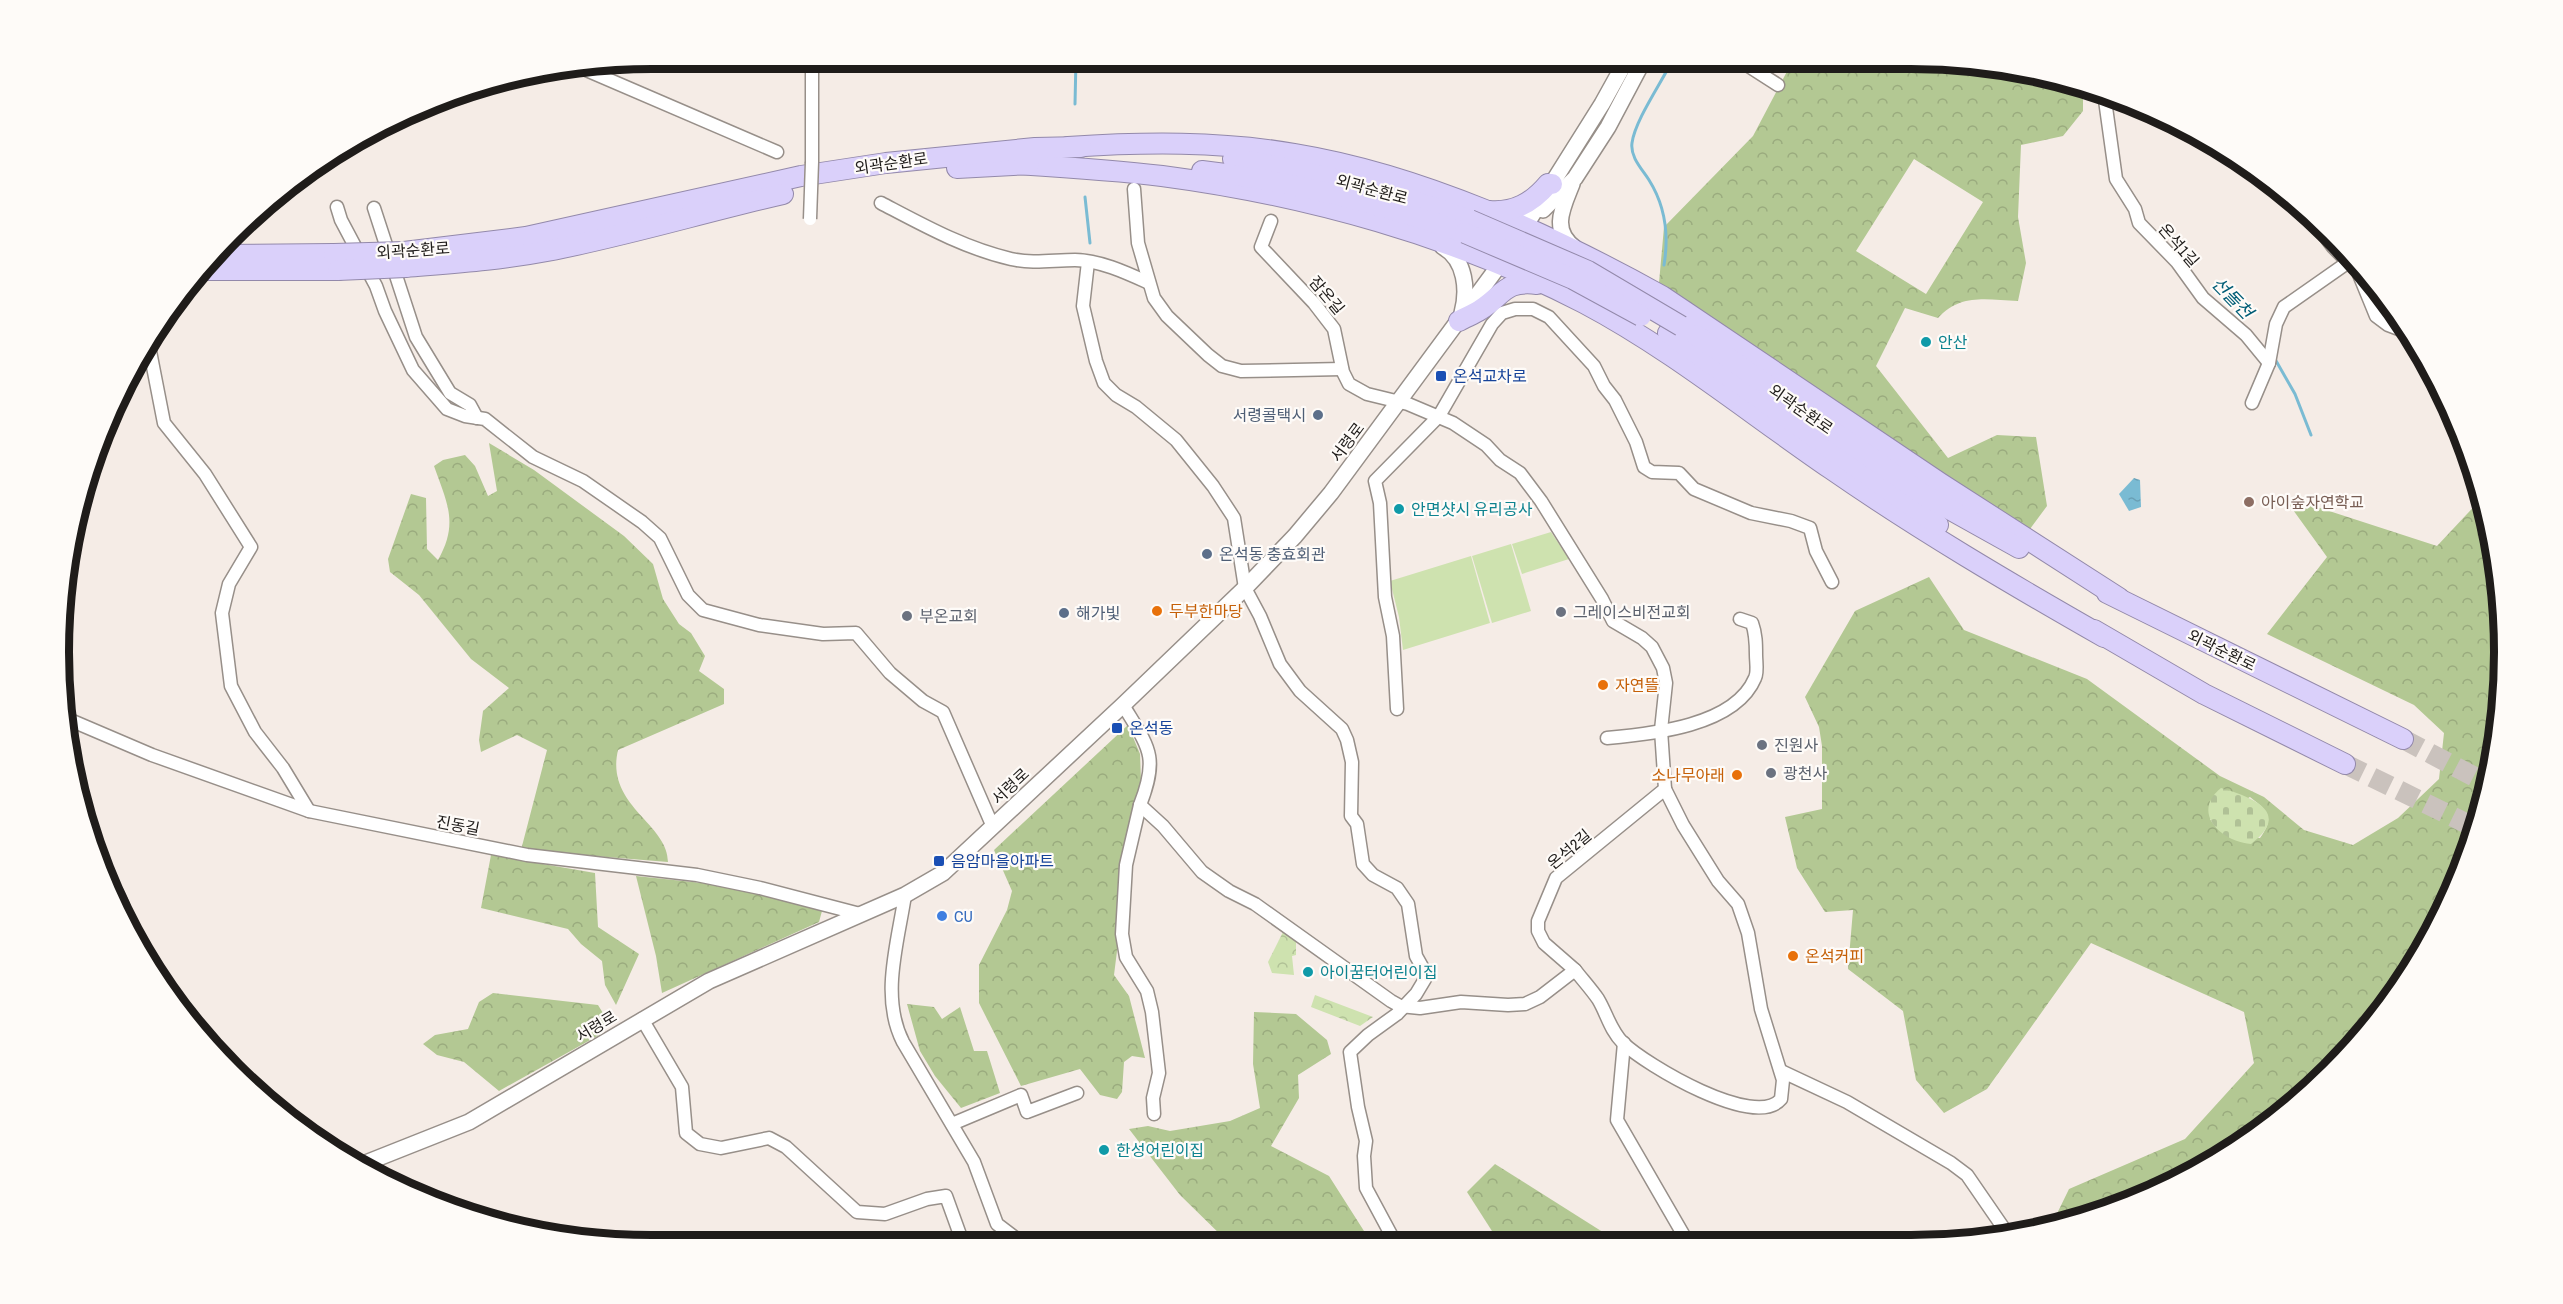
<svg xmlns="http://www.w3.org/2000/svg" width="2563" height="1304" viewBox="0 0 2563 1304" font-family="'Archivo Narrow','Noto Sans KR',sans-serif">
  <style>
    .forest { fill: url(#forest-crowns); fill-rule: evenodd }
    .cemetery { fill: url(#cemetery-stones) }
    .park { fill: url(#park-crowns) }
    .pitch { fill: #cee2af }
    .water { fill: url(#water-ripples) }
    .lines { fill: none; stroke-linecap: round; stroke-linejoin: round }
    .stream { stroke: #7abbd3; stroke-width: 3 }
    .trunk-tunnel { stroke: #cac2bd; stroke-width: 20; stroke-dasharray: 20 10; stroke-linecap: butt }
    .minor-casing { stroke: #978f89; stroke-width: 15 }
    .tertiary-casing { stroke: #978f89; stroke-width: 18 }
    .trunk-casing { stroke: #9389aa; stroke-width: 22 }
    .minor { stroke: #fff; stroke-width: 12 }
    .tertiary { stroke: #fff; stroke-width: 15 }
    .trunk { stroke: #dad0fa; stroke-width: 20 }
    .minor-bridge-casing { stroke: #978f89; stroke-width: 15; stroke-linecap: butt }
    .trunk-bridge-casing { stroke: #9389aa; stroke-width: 22; stroke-linecap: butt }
    .minor-bridge { stroke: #fff; stroke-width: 12 }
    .trunk-bridge { stroke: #dad0fa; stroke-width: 20 }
    .culture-dot { fill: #0f9aa8; stroke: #fefbf8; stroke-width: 2 }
    .transit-dot { fill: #1a4fb4; stroke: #fefbf8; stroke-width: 2 }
    .service-dot { fill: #5c6f8a; stroke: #fefbf8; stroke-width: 2 }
    .education-dot { fill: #8d6e63; stroke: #fefbf8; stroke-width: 2 }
    .food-dot { fill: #e8710a; stroke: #fefbf8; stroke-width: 2 }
    .worship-dot { fill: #6b7280; stroke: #fefbf8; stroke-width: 2 }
    .shop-dot { fill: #3f7fe0; stroke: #fefbf8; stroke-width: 2 }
    .labels { text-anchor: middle; stroke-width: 4.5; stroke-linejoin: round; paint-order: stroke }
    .street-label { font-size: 16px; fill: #1f1c1a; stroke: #fefbf8 }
    .culture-label { font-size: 16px; fill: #0d838f; stroke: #fefbf8; text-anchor: start }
    .transit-label { font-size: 16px; fill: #164399; stroke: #fefbf8; text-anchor: start }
    .service-label { font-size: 16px; fill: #4e5e75; stroke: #fefbf8; text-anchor: start }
    .education-label { font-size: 16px; fill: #785e54; stroke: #fefbf8; text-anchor: start }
    .food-label { font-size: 16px; fill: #c56008; stroke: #fefbf8; text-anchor: start }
    .worship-label { font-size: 16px; fill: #5b616d; stroke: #fefbf8; text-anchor: start }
    .shop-label { font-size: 16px; fill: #366cbe; stroke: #fefbf8; text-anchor: start }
    .water-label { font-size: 18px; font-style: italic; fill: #005d76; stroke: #fefbf8 }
    .rim { fill: none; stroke: #1f1c1a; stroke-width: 8 }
  </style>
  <defs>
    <pattern id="forest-crowns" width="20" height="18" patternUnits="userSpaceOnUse" patternTransform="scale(1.5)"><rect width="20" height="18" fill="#b3c893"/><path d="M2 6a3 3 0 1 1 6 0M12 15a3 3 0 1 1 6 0" fill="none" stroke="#9aab7e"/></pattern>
    <pattern id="cemetery-stones" width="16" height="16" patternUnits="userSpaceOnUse" patternTransform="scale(1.5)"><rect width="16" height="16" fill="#cee2af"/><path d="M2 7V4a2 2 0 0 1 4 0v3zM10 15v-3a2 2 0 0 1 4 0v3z" fill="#b0c196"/></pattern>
    <pattern id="park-crowns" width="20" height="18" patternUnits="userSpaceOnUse" patternTransform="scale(1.5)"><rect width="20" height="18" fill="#cee2af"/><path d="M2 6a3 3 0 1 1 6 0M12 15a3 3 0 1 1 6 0" fill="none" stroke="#b0c196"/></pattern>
    <pattern id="water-ripples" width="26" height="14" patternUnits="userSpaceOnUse" patternTransform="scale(1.5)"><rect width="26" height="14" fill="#7abbd3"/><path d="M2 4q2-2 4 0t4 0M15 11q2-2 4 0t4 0" fill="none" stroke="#69a0b5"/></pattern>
  </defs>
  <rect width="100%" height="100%" fill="#f5ece6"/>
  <g class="forest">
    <path d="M1793,60h156l115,19 19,7v25l-20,25 -42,9 -3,72 8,46 -8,38c-31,-1 -57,-8 -80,17l-33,-10 -29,58 72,92 49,-23 39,2 11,69 -17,23 -103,-58 -268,-188 5,-56 89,-91zM1914,159l69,43 -57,92 -70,-43z"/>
    <path d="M489,443l45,27 90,66 29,28 10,35 16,25 12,9 14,23 -6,15 25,18v15l-106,46c-13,56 50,73 50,112l-147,-12 26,-100 -30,-15 -36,17 -2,-12 4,-29 26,-23 -38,-29 -52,-64 -29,-23 -2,-13 23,-65 15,4 1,51 11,11c21,-37 9,-57 -4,-94l9,-6 22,-5 10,11 13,30 9,-5z"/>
    <path d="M2283,496l154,50 45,-48 17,76 4,116 -19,115 -41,109 -86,129 -116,102 -139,69 -51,12 18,-37 116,-50 69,-76 -10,-51 -153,-69 -104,146 -43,24 -28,-33 -13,-69 -55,-42 5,-59 -28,2 -28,-44 -12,-51 37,-8v-63l-3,-19 -14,-30 50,-86 74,-34 35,53 123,49 133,97 44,21 40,33 49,15 45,-27 41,-39 5,-46 -30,-28 -147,-71 60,-77zM2250,797c18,14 25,20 10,41 -23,-2 -37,2 -50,-19z"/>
    <polygon points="1128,725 1140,754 1141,781 1127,832 1119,876 1118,943 1114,975 1129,996 1145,1058 1132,1056 1124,1062 1122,1092 1117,1099 1100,1095 1080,1069 1021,1086 979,1003 979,965 1007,910 1012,891 994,850"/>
    <polygon points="491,855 595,873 598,927 639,954 616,1005 605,985 602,961 581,944 568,929 481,908"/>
    <polygon points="636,876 702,883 812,905 822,911 819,922 662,993 656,956"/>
    <polygon points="493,993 598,1005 606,1018 601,1034 499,1091 464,1062 437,1055 423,1044 435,1035 468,1029 479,1002"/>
    <polygon points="907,1004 934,1007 942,1019 960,1007 974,1051 987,1051 1000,1093 961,1108 935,1076 920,1051"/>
    <polygon points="1254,1012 1296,1014 1327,1040 1331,1054 1298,1075 1299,1098 1271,1146 1329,1176 1371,1242 1229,1243 1180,1195 1129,1129 1148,1126 1170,1131 1230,1121 1260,1108 1253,1064"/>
    <polygon points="1495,1164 1617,1241 1499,1242 1467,1192"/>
  </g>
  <path class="cemetery" d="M2221,788c30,9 72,24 30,56 -29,-2 -61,-31 -30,-56z"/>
  <g class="park">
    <polygon points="1284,930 1296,939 1296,955 1292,956 1294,975 1272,973 1268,962"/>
    <polygon points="1315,995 1373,1017 1360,1026 1311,1007"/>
  </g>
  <g class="pitch">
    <polygon points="1551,532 1569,559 1522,574 1512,544"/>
    <polygon points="1511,544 1531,611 1492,623 1472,556"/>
    <polygon points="1471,556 1490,623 1403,650 1399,617 1390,581"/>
  </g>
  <polygon class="water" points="2134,478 2140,480 2141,507 2129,511 2119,494"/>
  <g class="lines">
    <g class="stream">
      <polyline points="1075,104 1076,59"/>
      <polyline points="1085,197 1090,243"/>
      <path d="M1664,265c5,-30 2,-58 -15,-85 -7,-11 -19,-23 -17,-37 3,-23 30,-61 41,-84"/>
      <polyline points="2275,359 2295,394 2311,435"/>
    </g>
    <g class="trunk-tunnel">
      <polyline points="2403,739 2488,784"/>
      <polyline points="2345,764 2476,828"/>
    </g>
    <g class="minor-casing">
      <g id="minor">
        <polyline points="812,59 812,162"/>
        <polyline points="1739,60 1778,85"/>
        <polyline points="577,66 777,152"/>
        <polyline points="2104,93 2116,179 2135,209 2139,223 2177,262 2203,298 2246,335 2269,363"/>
        <polyline points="1134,189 1138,243 1154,298 1167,316 1208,355 1222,366 1241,371 1342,369"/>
        <path d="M881,203c42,22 83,45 130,56 22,5 42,1 64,1 24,0 52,13 74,23"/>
        <polyline points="337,207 341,220 376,286 385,311 413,370 447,409 465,416 485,419 533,457 583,481 642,522 660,538 688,595 703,610 759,625 823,634 856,633 890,673 923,701 943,712 993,827"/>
        <polyline points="374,208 416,337 450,393 470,405 477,418"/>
        <polyline points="2308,214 2333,247 2358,272 2376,316 2388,325 2409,333"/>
        <polyline points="1088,262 1083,306 1096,361 1104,383 1116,395 1136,407 1176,440 1213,486 1234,518 1245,588 1260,616 1280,664 1300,691 1342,729 1347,740 1352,762 1351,816 1357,824 1363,864 1373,875 1397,888 1408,904 1416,956 1425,972 1425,979 1416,994 1397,1014 1368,1035 1350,1052 1358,1107 1366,1141 1364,1156 1366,1188 1395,1242"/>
        <polyline points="148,341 164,423 205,474 251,547 229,584 222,613 231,686 255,732 283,768 309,811"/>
        <polyline points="2252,403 2269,363 2276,324 2284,307 2354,258"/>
        <path d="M1123,705c26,43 36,51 17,100l23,21 39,46 27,19 26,13 136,97 9,5 20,2 41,-6 47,3 17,-1 15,-7 35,-27 -31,-27 -6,-12v-10l18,-43 109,-89 -4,-59 5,-47 -3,-15 -11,-21 -10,-9 -29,-17 -11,-22 -61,-98 -21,-28 -20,-13 -14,-15 -33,-22 -45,-19 -41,-10 -18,-10 -6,-12 -9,-43 -20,-26 -53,-56 10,-26"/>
        <polyline points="1397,709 1393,636 1385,597 1380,503 1375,481 1439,416 1492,324 1502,313 1515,309 1533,309 1549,317 1594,366 1604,386 1615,400 1636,442 1644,467 1652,472 1679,473 1694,489 1751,513 1791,521 1810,528 1816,551 1832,582"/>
        <polyline points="63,717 152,755 309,811 527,855 697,875 760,888 860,914"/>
        <path d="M1607,738c45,-4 128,-12 148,-60 3,-6 1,-16 1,-23 0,-11 0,-21 -4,-32l-12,-4"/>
        <polyline points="1140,805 1126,865 1122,934 1126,957 1147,991 1152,1012 1159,1073 1153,1098 1154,1114"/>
        <path d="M98,863c13,20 28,39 29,63"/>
        <path d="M905,895c-7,47 -25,102 -2,147l71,120 23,62 25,19"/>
        <path d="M1575,970c7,9 16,19 23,29 9,15 12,31 25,44 23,22 132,87 158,56l2,-19 -22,-71 -13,-76 -10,-29 -20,-23 -35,-56 -18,-36"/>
        <polyline points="642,1019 682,1087 686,1133 700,1144 721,1148 769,1138 786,1147 857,1212 885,1214 927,1199 946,1196 963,1243"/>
        <polyline points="1624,1043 1617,1120 1687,1241"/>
        <polyline points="1781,1071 1847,1102 1951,1163 1967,1175 2009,1236"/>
        <polyline points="952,1124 1021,1095 1027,1112 1077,1093"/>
      </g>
    </g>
    <g class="tertiary-casing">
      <g id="tertiary">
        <path d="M1572,184c-9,23 -22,46 3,64"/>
        <polyline points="1543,210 1575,178 1608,127 1644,59"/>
        <polyline points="1519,236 1602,104 1627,59"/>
        <path d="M1443,244v3c23,13 25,44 19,66"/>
        <polyline points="358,1166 469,1122 709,981 905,895 943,873 1123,705 1245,588 1295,536 1331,493 1506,256"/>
      </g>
    </g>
    <g class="trunk-casing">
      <g id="trunk">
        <path d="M1068,147c76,-5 151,-6 227,7 127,21 255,80 367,142l278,187 179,115"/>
        <path d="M1233,159c82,12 160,33 237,61"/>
        <path d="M1017,164c48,3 97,6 145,12 144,19 292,60 422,127 87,46 165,110 247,166 88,61 180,115 273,168"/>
        <polyline points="957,168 1029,164"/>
        <path d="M1202,171c91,10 177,32 263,62"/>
        <path d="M1489,211c25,2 43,-8 59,-27h4"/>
        <polyline points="404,252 526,237 801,176 886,163 1035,148 1081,147"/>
        <polyline points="212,255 334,254"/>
        <path d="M406,267c47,-4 94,-7 141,-16 79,-15 157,-39 236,-57"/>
        <polyline points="199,270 338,270"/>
        <path d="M1459,321c7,-4 15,-7 21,-11 24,-15 24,-30 57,-26"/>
        <polyline points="1668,333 1938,525"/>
        <polyline points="1696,335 1924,495 2019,548"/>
        <polyline points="2107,593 2403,739"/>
        <polyline points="2094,630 2204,694 2345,764"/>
      </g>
    </g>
    <use href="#minor" class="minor"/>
    <use href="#tertiary" class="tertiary"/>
    <use href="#trunk" class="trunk"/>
    <g class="minor-bridge-casing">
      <polyline id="minor-bridge" points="810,219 812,162"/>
    </g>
    <g class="trunk-bridge-casing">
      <g id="trunk-bridge">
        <polyline points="1470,220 1588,271 1681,326"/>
        <polyline points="1465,233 1573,279 1641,316"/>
        <polyline points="334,254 404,252"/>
        <polyline points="338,270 406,267"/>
      </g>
    </g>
    <use href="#minor-bridge" class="minor-bridge"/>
    <use href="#trunk-bridge" class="trunk-bridge"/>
  </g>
  <g class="culture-dot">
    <circle cx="1926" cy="342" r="6"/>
    <circle cx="1399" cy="509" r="6"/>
    <circle cx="1308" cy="972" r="6"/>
    <circle cx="1104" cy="1150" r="6"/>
  </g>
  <g class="transit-dot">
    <rect x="1435" y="370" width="12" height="12" rx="3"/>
    <rect x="1111" y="722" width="12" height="12" rx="3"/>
    <rect x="933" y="855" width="12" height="12" rx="3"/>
  </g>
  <g class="service-dot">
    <circle cx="1318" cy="415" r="6"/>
    <circle cx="1207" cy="554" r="6"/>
    <circle cx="1064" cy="613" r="6"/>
  </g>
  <circle class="education-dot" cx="2249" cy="502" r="6"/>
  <g class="food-dot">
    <circle cx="1157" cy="611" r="6"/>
    <circle cx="1603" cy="685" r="6"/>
    <circle cx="1737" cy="775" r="6"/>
    <circle cx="1793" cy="956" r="6"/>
  </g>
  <g class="worship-dot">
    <circle cx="1561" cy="612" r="6"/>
    <circle cx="907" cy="616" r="6"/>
    <circle cx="1762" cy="745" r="6"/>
    <circle cx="1771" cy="773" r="6"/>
  </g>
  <circle class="shop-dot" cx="942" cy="916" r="6"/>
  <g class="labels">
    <g class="street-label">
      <text transform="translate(891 163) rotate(-8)" y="6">외곽순환로</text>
      <text transform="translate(1372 189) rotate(15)" y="6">외곽순환로</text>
      <text transform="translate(2179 245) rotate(49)" y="6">온석1길</text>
      <text transform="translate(413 250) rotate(-4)" y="6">외곽순환로</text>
      <text transform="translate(1327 295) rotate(50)" y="6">잠온길</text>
      <text transform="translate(1801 409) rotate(35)" y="6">외곽순환로</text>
      <text transform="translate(1347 442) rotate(-53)" y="6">서령로</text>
      <text transform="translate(2222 650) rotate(26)" y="6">외곽순환로</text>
      <text transform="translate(1010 786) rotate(-43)" y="6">서령로</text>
      <text transform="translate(458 825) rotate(11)" y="6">진동길</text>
      <text transform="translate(1569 849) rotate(-40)" y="6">온석2길</text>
      <text transform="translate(596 1026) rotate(-31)" y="6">서령로</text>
    </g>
    <g class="culture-label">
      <text x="1938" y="348">안산</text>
      <text x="1411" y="515">안면샷시 유리공사</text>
      <text x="1320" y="978">아이꿈터어린이집</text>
      <text x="1116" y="1156">한성어린이집</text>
    </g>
    <g class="transit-label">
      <text x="1453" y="382">온석교차로</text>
      <text x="1129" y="734">온석동</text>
      <text x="951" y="867">음암마을아파트</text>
    </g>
    <g class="service-label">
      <text x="1306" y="421" text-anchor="end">서령콜택시</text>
      <text x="1219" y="560">온석동 충효회관</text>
      <text x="1076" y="619">해가빛</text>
    </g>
    <g class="education-label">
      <text x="2261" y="508">아이숲자연학교</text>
    </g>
    <g class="food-label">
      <text x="1169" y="617">두부한마당</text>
      <text x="1615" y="691">자연뜰</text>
      <text x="1725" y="781" text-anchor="end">소나무아래</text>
      <text x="1805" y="962">온석커피</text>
    </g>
    <g class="worship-label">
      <text x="1573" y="618">그레이스비전교회</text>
      <text x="919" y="622">부온교회</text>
      <text x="1774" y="751">진원사</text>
      <text x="1783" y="779">광천사</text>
    </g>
    <g class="shop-label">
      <text x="954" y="922">CU</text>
    </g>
    <g class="water-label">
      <text transform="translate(2232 298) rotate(46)" y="6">선돌천</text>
    </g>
  </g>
  <path d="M0 0H2563V1304H0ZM652 69H1911A583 583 0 0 1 2494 652V652A583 583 0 0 1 1911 1235H652A583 583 0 0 1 69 652V652A583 583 0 0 1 652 69Z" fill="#fefbf8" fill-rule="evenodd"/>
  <path class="rim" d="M652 69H1911A583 583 0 0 1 2494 652V652A583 583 0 0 1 1911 1235H652A583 583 0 0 1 69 652V652A583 583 0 0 1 652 69Z"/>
</svg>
